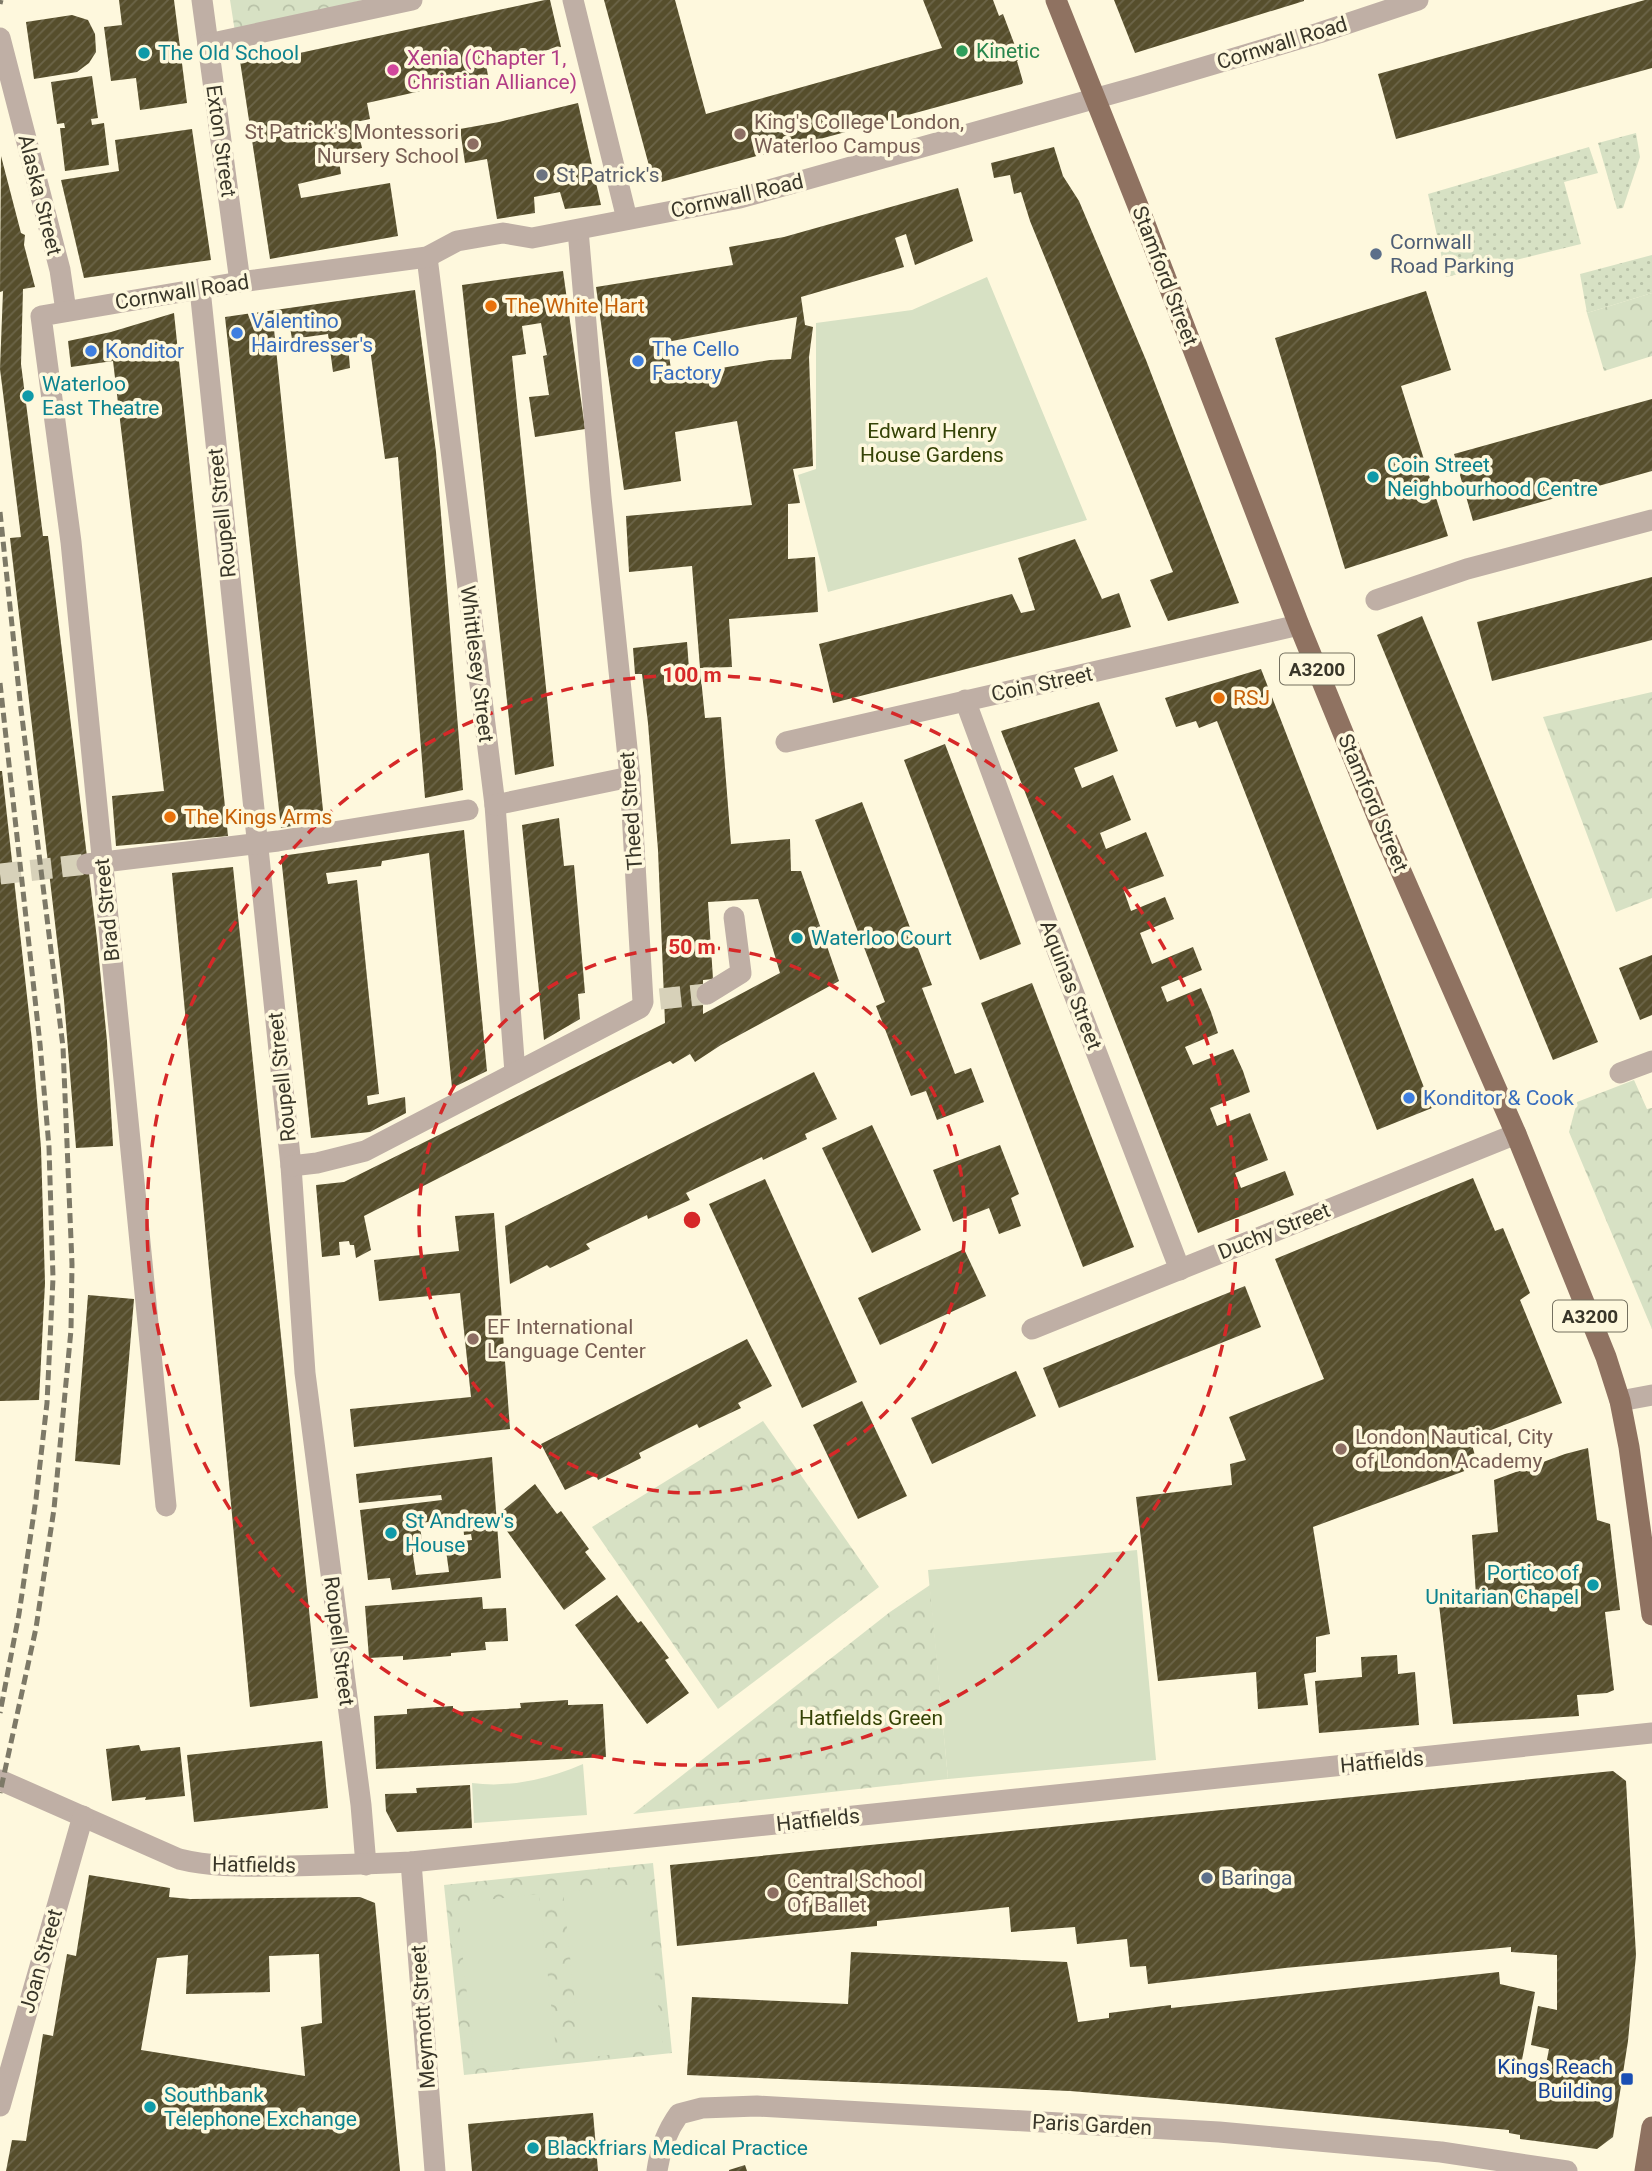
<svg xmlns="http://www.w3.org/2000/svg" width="1652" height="2171" viewBox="0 0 1652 2171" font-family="Roboto,sans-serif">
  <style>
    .grass { fill: url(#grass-dots) }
    .park { fill: url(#park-crowns) }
    .garden { fill: #d7e1c4 }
    .building { fill: url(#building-hatch); fill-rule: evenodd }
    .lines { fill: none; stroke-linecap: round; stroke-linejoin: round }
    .minor-tunnel { stroke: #d7d1b9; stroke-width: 21; stroke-dasharray: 21 10; stroke-linecap: butt }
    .minor { stroke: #bfafa5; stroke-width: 21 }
    .major { stroke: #8f7261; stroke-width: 21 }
    .rail { stroke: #7d7967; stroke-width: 5; stroke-dasharray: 10 5; stroke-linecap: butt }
    .ring { fill: none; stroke: #d62828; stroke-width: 3.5; stroke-dasharray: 12 9 }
    .leisure-dot { fill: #2e9e5b; stroke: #fef8dd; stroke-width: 2.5 }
    .culture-dot { fill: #0f9aa8; stroke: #fef8dd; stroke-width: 2.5 }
    .hotel-dot { fill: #d1479c; stroke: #fef8dd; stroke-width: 2.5 }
    .education-dot { fill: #8d6e63; stroke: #fef8dd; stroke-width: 2.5 }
    .worship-dot { fill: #6b7280; stroke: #fef8dd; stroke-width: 2.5 }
    .service-dot { fill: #5c6f8a; stroke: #fef8dd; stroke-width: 2.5 }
    .food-dot { fill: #e8710a; stroke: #fef8dd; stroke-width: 2.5 }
    .shop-dot { fill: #3f7fe0; stroke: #fef8dd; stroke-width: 2.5 }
    .transit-dot { fill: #1a4fb4; stroke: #fef8dd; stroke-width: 2.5 }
    .labels { text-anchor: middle; stroke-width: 7; stroke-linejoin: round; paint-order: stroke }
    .shield { fill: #fef8dd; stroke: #74705f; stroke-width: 2 }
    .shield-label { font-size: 19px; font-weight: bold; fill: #393629 }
    .street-label { font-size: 21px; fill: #393629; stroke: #fef8dd }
    .leisure-label { font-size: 21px; fill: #27864d; stroke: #fef8dd; text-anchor: start }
    .culture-label { font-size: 21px; fill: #0d838f; stroke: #fef8dd; text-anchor: start }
    .hotel-label { font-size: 21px; fill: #b23c85; stroke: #fef8dd; text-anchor: start }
    .education-label { font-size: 21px; fill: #785e54; stroke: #fef8dd; text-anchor: start }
    .worship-label { font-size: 21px; fill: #5b616d; stroke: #fef8dd; text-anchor: start }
    .service-label { font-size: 21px; fill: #4e5e75; stroke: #fef8dd; text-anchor: start }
    .food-label { font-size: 21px; fill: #c56008; stroke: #fef8dd; text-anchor: start }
    .shop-label { font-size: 21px; fill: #366cbe; stroke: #fef8dd; text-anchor: start }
    .park-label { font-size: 21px; fill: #354306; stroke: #fef8dd }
    .transit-label { font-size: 21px; fill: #164399; stroke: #fef8dd; text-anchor: end }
    .centre { fill: #d62828; stroke: #fef8dd; stroke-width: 3.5 }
    .ring-label { font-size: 21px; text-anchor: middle; font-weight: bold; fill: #d62828; stroke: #fef8dd; stroke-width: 7; stroke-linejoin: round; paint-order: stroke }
  </style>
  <defs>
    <pattern id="grass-dots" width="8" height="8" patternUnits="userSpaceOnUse" patternTransform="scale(1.75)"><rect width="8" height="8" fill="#d7e1c4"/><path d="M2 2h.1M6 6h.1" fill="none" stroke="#b9c2a8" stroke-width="1.8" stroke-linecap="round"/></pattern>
    <pattern id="park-crowns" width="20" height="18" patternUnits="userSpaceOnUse" patternTransform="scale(1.75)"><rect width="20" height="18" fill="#d7e1c4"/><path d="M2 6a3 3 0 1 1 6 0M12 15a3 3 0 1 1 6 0" fill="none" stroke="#b9c2a8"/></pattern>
    <pattern id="building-hatch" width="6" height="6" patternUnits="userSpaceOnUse" patternTransform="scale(1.75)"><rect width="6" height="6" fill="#564e2c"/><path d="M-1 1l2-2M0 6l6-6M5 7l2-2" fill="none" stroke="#6c6549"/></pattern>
  </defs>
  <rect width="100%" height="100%" fill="#fef8dd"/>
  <g class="grass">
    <polygon points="1636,133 1640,157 1623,208 1617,209 1598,143"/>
    <polygon points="1589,147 1598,173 1564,182 1581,244 1446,277 1428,194"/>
    <polygon points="1652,255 1652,293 1587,313 1580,274"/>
  </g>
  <g class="park">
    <polygon points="230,0 363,0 235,32"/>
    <polygon points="1652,293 1652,356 1604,371 1587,313"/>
    <polygon points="1652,692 1652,898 1616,912 1543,717"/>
    <polygon points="1634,1080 1647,1109 1652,1108 1652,1329 1569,1132 1577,1102"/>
    <polygon points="763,1421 879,1587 718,1709 592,1527"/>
    <polygon points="930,1585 948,1779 633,1814 890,1612"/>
    <polygon points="653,1863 672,2053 464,2075 444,1885"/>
  </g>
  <g class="garden">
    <polygon points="987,277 1087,520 828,592 798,475 816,469 816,323 912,310"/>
    <polygon points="1137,1550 1156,1760 948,1779 928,1570"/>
    <path d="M583,1764l4,51 -113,8 -2,-40c38,5 76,-4 111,-19z"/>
    <polygon points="645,1883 663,2049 581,2058 563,1892"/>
    <polygon points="539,1894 557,2059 475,2069 457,1903"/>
  </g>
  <g class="building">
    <polygon points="119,0 174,0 187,103 140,110 136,78 111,81 104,27 122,25"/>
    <polygon points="545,0 550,0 561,47 486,64 488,76 367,103 370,119 356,122 362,148 338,154 341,174 298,184 301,198 390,183 398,236 270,259 240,61 297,54 295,54"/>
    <polygon points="604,0 675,0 706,114 942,48 923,0 993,0 999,16 1003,14 1020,59 1017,61 1023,82 1022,84 654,184"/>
    <polygon points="1114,0 1304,0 1304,1 1135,53"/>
    <polygon points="1645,0 1652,0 1652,68 1396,139 1378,74"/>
    <polygon points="72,15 88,20 95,34 96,52 89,63 77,72 34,79 26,22"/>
    <polygon points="92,76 98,118 91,119 92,125 104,123 109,165 65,171 60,128 65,128 64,123 57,124 51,82"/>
    <polygon points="578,103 601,205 565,209 560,192 534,197 535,213 497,219 487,159 465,163 460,129 499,122"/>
    <polygon points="192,129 211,260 84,278 61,180 119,171 115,140"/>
    <polygon points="1054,147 1063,176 1079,201 1146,360 1239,603 1168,621 1150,580 1173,572 1030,221 1021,192 1014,194 1010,175 994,178 991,163"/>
    <polygon points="1,156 21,233 25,235 24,245 35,287 23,289 21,364 43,536 48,536 97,939 107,1041 113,1146 76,1148 64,1000 10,538 21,537 0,369 3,291 0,292"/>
    <path d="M958,188l15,53 -58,24 -9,-31 -11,4 9,29 -103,30 4,28 8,2 -4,30 4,109 -20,3 7,34 -12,1v55l27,-2 3,55 -89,7 3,48 -32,1 -8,-102 -63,6 -3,-56 126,-11 -15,-84 -62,11 6,49 -57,9 -28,-203 137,-22 -4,-18 55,-10zM797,317l-6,42 -21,1 -98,16 -5,-34z"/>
    <polygon points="563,271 585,429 535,437 529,397 549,395 543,356 547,355 541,323 522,326 526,354 512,356 554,766 515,775 462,285"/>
    <polygon points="415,290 436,452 463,790 425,798 398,457 385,459 369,341 348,345 350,368 333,372 328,334 292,339 290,327 274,329 324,820 281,828 225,317"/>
    <polygon points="1426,291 1451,370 1401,386 1448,536 1345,569 1275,338"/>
    <polygon points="174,313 228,836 116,846 112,796 164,791 113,361 71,367 68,341 111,332"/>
    <polygon points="1652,399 1652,471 1473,521 1454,454"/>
    <polygon points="1075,539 1102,599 1119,593 1131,627 833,703 819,644 1012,594 1021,613 1035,610 1018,558"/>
    <polygon points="1652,577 1652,640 1492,681 1477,622"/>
    <polygon points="1422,616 1598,1042 1553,1060 1377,635"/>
    <path d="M687,642l2,27 11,-1 5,50 16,-1 10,127 59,-5 1,32h10l38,110 -118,64 -26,17 -5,-8 -17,10 -3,-3 -306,155 7,34 -15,8 -2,-13h-4l-1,-4 -10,1 1,13 -18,2 -6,-72 28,-3 321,-159 -7,-173 -10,-127 -6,-49h-7l-2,-26zM758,899l22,74 -77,41v-34l10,-1 -5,-77z"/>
    <polygon points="1261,669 1432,1108 1377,1130 1217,721 1199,728 1196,721 1176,727 1165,698"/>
    <polygon points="1099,702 1118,751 1074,768 1082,788 1113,775 1131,820 1100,833 1106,849 1146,832 1164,876 1124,891 1131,911 1165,897 1174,919 1140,933 1152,964 1193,947 1202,970 1161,987 1167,1002 1201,988 1211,1012 1218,1033 1185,1047 1193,1065 1233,1049 1243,1071 1250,1092 1210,1108 1217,1126 1250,1113 1268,1160 1235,1173 1241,1188 1285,1171 1294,1195 1198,1233 1001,731"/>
    <polygon points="945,744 1021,944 980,960 904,760"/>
    <polygon points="0,771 2,771 32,1041 41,1148 45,1283 39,1400 0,1401"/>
    <polygon points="862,802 932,985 922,988 955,1074 971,1068 984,1102 937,1120 926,1091 911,1096 876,1006 885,1002 815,820"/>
    <polygon points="559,818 564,866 574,865 585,993 578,994 580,1019 544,1040 522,825"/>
    <polygon points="464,830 487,1071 452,1088 429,853 382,861 381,866 326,873 328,884 357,880 379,1094 367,1096 368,1105 405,1097 406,1113 370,1132 311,1138 281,856"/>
    <polygon points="233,867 318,1698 250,1707 172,873"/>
    <polygon points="1652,955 1652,1015 1640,1020 1619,968"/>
    <polygon points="1032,983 1134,1247 1083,1267 981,1003"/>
    <polygon points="814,1072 837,1119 805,1134 807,1139 763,1160 762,1157 686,1193 690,1200 648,1219 647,1215 586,1244 590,1249 550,1268 547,1265 510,1284 505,1226"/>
    <polygon points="872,1125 921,1230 872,1253 822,1148"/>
    <polygon points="1000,1145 1019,1194 1011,1198 1021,1226 999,1234 989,1208 953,1222 933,1170"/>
    <polygon points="1473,1178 1495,1231 1503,1228 1530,1293 1520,1300 1562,1403 1470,1438 1478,1466 1313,1527 1330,1634 1316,1637 1316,1672 1304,1674 1308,1705 1258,1709 1256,1672 1158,1681 1136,1497 1232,1485 1230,1464 1246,1460 1229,1417 1324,1379 1275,1259"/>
    <polygon points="765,1179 857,1382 802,1408 709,1204"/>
    <polygon points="494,1213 510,1429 354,1447 350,1409 471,1397 460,1293 379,1301 374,1260 459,1251 455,1216"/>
    <polygon points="964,1249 986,1296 880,1345 858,1298"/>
    <polygon points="1245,1286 1261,1327 1059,1408 1043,1368"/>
    <polygon points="88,1295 134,1299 120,1465 75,1461"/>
    <polygon points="747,1339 772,1386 738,1403 741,1408 699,1428 697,1424 639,1453 641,1458 598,1480 596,1475 565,1490 541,1444"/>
    <polygon points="1016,1371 1036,1416 932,1464 911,1418"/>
    <polygon points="862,1401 907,1496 858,1519 813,1425"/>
    <polygon points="1588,1448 1597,1520 1610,1524 1620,1610 1605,1612 1614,1690 1607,1693 1577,1695 1579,1716 1453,1724 1438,1596 1476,1595 1472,1535 1498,1532 1494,1480 1565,1454"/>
    <path d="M492,1457l9,121 -109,12 -2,-12 -22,2 -8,-70 82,-10 -1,-5 -82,8 -3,-29zM462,1513l2,22 7,-1 1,6 -27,3 4,29 -33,3 -3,-20 20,-3 -2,-10 -9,1 -2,-20 24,-3 -1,-5z"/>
    <polygon points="535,1484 557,1514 561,1511 589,1549 585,1552 606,1579 564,1610 496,1516"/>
    <polygon points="617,1595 638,1623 641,1621 669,1658 665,1660 689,1693 647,1724 575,1625"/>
    <polygon points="482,1597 483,1609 506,1608 508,1641 485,1642 486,1650 451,1653 451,1656 403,1660 403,1656 369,1658 365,1606"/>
    <polygon points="1397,1655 1398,1674 1415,1672 1419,1725 1319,1733 1315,1681 1362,1677 1361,1657"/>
    <polygon points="568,1700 568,1705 603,1704 606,1757 376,1769 374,1716 407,1714 407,1709 453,1706 453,1712 521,1708 520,1703"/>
    <polygon points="322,1741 328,1808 194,1822 187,1755"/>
    <polygon points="139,1745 141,1751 180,1747 185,1796 145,1800 146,1797 112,1801 106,1749"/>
    <polygon points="1613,1771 1626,1781 1636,1955 1628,2041 1613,2137 1597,2149 1520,2139 1520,2135 1509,2133 1509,2130 1228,2104 1070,2091 687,2075 692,1997 848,2004 851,1952 1067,1962 1078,2022 1109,2018 1109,2013 1171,2005 1171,2008 1499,1972 1500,1984 1535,1992 1521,2065 1545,2070 1549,2049 1531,2045 1538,2006 1557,2010 1557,1955 1511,1952 1511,1947 1285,1968 1148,1984 1146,1966 1130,1967 1127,1939 1077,1944 1075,1927 1011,1932 1009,1907 877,1921 877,1926 677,1946 670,1865"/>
    <polygon points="470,1785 472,1828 397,1832 386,1811 385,1794 417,1793 416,1788"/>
    <path d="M89,1875l81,13 -1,9 21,2 170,-2 15,6 25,268h-394l6,-31 14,1 17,-107 10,2 14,-82 9,2zM319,1954l3,69 -21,4 4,49 -164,-26 16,-92 31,-3 -2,39 84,-2 -1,-36z"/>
    <polygon points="593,2113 598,2171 472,2171 468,2124"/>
    <polygon points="745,2165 747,2171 729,2171 729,2170"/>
  </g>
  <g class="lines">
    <g class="minor-tunnel">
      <polyline points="0,874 87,864"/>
      <polyline points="660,999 707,994"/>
    </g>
    <g class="minor">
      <polyline points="202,0 240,282"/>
      <polyline points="573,0 627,219"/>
      <polyline points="0,38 60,270 66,311"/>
      <polyline points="208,44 412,0"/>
      <polyline points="427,257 495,805 515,1073"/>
      <polyline points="200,289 291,1166 305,1373 361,1805 366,1865"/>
      <polyline points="1376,600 1467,569 1652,520"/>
      <polyline points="965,700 1059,955 1180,1270"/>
      <polyline points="786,742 1299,625"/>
      <polyline points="495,805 630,777"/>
      <polyline points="87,864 278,841 468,810"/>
      <polyline points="707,994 741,973 734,917"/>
      <polyline points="1620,1073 1652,1061"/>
      <polyline points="291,1166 317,1163 365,1151 640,1008 643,1002 630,777 601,497 578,230"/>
      <polyline points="1032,1329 1516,1134"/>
      <polyline points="1620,1401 1652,1395"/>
      <polyline points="166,1506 71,542 41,316 240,282 427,257 457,241 503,233 532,238 740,198 1140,86 1319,33 1418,0"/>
      <path d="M0,1780l179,79c36,9 71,7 108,7 41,-1 83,-2 124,-4l1241,-129"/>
      <polyline points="411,1862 435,2171"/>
      <polyline points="0,2106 83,1816"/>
      <path d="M657,2171c3,-22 9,-39 22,-57l23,-6 55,-2 462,26 222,20 126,19"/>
    </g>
    <g class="major">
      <polyline points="1056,0 1140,211 1299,625 1382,828 1516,1134 1606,1357 1620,1401 1629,1447 1652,1615"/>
      <polyline points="1645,2171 1652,2127"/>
    </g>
    <g class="rail">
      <polyline points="0,4 1,0"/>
      <polyline points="0,512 20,701 63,1047 72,1264 71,1330 54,1509 36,1628 0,1793"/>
      <polyline points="0,683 40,1044 49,1147 53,1278 47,1403 36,1499 19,1614 0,1713"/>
    </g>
  </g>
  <g class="ring">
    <circle cx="692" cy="1220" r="273"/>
    <circle cx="692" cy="1220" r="545"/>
  </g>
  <circle class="leisure-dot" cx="962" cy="51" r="7"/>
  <g class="culture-dot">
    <circle cx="144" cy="53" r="7"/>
    <circle cx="28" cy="396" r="7"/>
    <circle cx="1373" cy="477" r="7"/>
    <circle cx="797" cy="938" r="7"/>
    <circle cx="391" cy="1533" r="7"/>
    <circle cx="1593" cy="1585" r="7"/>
    <circle cx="150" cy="2107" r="7"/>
    <circle cx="533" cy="2148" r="7"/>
  </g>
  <circle class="hotel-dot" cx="393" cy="70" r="7"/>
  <g class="education-dot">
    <circle cx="740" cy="134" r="7"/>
    <circle cx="473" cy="144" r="7"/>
    <circle cx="473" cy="1339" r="7"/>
    <circle cx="1341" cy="1449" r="7"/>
    <circle cx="773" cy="1893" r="7"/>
  </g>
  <circle class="worship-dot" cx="542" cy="175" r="7"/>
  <g class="service-dot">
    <circle cx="1376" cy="254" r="7"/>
    <circle cx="1207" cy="1878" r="7"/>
  </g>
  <g class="food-dot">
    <circle cx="491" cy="306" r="7"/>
    <circle cx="1219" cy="698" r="7"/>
    <circle cx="170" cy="817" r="7"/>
  </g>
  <g class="shop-dot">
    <circle cx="237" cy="333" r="7"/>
    <circle cx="91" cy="351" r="7"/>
    <circle cx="638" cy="361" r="7"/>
    <circle cx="1409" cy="1098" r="7"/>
  </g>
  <rect class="transit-dot" x="1620" y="2072" width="14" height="14" rx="3.5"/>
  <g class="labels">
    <g class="shield">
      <rect x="1280" y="653.5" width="74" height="31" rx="5"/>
      <rect x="1553" y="1300.5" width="74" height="31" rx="5"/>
    </g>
    <g class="shield-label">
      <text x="1317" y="676">A3200</text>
      <text x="1590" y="1323">A3200</text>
    </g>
    <g class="street-label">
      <text transform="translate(1282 43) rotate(-17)" y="7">Cornwall Road</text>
      <text transform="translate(221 141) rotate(82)" y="7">Exton Street</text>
      <text transform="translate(40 195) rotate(76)" y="7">Alaska Street</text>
      <text transform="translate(737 196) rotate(-13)" y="7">Cornwall Road</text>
      <text transform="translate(1165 276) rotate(69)" y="7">Stamford Street</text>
      <text transform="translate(182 292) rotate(-9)" y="7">Cornwall Road</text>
      <text transform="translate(222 513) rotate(-96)" y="7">Roupell Street</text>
      <text transform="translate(477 664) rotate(83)" y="7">Whittlesey Street</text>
      <text transform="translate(1042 684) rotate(-12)" y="7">Coin Street</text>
      <text transform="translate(1373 803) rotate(67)" y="7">Stamford Street</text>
      <text transform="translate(631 811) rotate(-94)" y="7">Theed Street</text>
      <text transform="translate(107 910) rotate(-96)" y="7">Brad Street</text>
      <text transform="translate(1071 985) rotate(69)" y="7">Aquinas Street</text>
      <text transform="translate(282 1077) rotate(-96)" y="7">Roupell Street</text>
      <text transform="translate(1274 1231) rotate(-22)" y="7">Duchy Street</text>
      <text transform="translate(339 1641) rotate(83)" y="7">Roupell Street</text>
      <text transform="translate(1382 1762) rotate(-5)" y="7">Hatfields</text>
      <text transform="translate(818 1820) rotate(-6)" y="7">Hatfields</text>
      <text transform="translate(254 1865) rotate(1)" y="7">Hatfields</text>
      <text transform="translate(41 1961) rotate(-74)" y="7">Joan Street</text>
      <text transform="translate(423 2017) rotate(-94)" y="7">Meymott Street</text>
      <text transform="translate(1092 2125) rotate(3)" y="7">Paris Garden</text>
    </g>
    <g class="leisure-label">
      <text x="976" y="58">Kinetic</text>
    </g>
    <g class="culture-label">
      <text x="158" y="60">The Old School</text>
      <text x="42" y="391">Waterloo<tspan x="42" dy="24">East Theatre</tspan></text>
      <text x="1387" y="472">Coin Street<tspan x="1387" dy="24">Neighbourhood Centre</tspan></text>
      <text x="811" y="945">Waterloo Court</text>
      <text x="405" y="1528">St Andrew's<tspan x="405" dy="24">House</tspan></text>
      <text x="1579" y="1580" text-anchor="end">Portico of<tspan x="1579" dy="24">Unitarian Chapel</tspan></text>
      <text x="164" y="2102">Southbank<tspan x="164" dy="24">Telephone Exchange</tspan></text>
      <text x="547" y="2155">Blackfriars Medical Practice</text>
    </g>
    <g class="hotel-label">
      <text x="407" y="65">Xenia (Chapter 1,<tspan x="407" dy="24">Christian Alliance)</tspan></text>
    </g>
    <g class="education-label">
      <text x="754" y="129">King's College London,<tspan x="754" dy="24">Waterloo Campus</tspan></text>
      <text x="459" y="139" text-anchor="end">St Patrick's Montessori<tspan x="459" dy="24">Nursery School</tspan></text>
      <text x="487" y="1334">EF International<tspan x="487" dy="24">Language Center</tspan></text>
      <text x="1355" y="1444">London Nautical, City<tspan x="1355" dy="24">of London Academy</tspan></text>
      <text x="787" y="1888">Central School<tspan x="787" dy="24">Of Ballet</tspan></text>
    </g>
    <g class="worship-label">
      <text x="556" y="182">St Patrick's</text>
    </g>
    <g class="service-label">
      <text x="1390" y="249">Cornwall<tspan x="1390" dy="24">Road Parking</tspan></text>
      <text x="1221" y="1885">Baringa</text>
    </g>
    <g class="food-label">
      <text x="505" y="313">The White Hart</text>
      <text x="1233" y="705">RSJ</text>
      <text x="184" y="824">The Kings Arms</text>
    </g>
    <g class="shop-label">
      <text x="251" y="328">Valentino<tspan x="251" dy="24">Hairdresser's</tspan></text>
      <text x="652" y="356">The Cello<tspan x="652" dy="24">Factory</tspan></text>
      <text x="105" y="358">Konditor</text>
      <text x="1423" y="1105">Konditor &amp; Cook</text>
    </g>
    <g class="park-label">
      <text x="932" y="438">Edward Henry<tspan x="932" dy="24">House Gardens</tspan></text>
      <text x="871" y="1725">Hatfields Green</text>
    </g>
    <g class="transit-label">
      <text x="1613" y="2074">Kings Reach<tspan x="1613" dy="24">Building</tspan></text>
    </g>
  </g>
  <circle cx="692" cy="1220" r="10" class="centre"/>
  <g class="ring-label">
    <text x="692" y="682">100 m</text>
    <text x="692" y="954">50 m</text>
  </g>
</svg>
